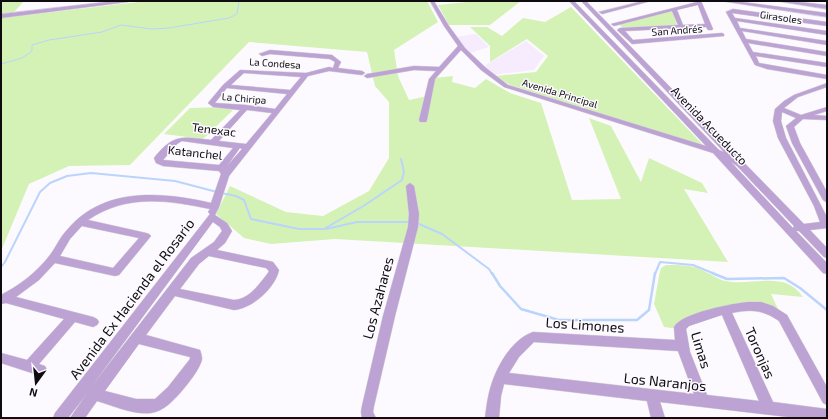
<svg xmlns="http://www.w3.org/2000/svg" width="828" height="419" viewBox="0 0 828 419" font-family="'Exo 2',sans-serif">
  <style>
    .built { fill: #f6ecfe }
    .green { fill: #d4f2b6 }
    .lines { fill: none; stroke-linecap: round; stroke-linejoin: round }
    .stream-far2 { stroke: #bad4fc; stroke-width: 1 }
    .stream-far1 { stroke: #bad4fc; stroke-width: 2 }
    .stream { stroke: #bad4fc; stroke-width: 2.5 }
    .minor-casing { stroke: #d7d4d9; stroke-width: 1 }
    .minor { fill: #bca3d3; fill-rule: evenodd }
    .labels { text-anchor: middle; stroke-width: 3; stroke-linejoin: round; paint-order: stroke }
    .far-street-label { font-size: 10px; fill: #0e0c10; stroke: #fdfaff }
    .street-label { font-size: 12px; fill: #0e0c10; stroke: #fdfaff }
    .near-street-label { font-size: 14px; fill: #0e0c10; stroke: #fdfaff }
  </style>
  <rect width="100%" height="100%" fill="#fdfaff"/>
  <g class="built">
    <polygon points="476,34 489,47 470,53 455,37"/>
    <polygon points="526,41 544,56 534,70 494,75 484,66"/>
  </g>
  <g class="green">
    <polygon points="1,1 24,1 14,12 1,14"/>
    <polygon points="147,1 427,1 438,22 394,50 398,76 409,100 432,95 434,78 453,76 452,82 475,88 486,79 510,93 541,103 572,200 621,199 589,118 611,126 641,182 649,158 702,183 708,193 684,189 728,262 335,239 271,244 244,238 216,214 230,186 286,212 323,216 369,191 389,158 389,102 375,86 367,52 249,42 130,165 69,166 29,184 1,251 1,18"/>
    <polygon points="466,1 521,1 490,25 449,25 438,5 467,2"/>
    <polygon points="571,7 704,146 510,85 496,76 536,72 548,56 527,39 490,62 490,46 470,27 487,27 502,36 523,18 545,22"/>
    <polygon points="672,11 677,25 623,28 619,24"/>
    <polygon points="224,107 233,110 203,139 164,134 190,108"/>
    <path d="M666,265c9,0 20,0 28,2 11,3 21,11 31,14 28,6 59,-12 78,16l-32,-3 7,15 -30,-2 -23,2 -45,20 -16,-2 -10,-23 5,-28 2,-8z"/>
  </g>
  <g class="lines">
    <polyline class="stream-far2" points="1,64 22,58 32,51 32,45 49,40 102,32 121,25 152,29 169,28 229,18 237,14 239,1"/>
    <g class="stream-far1">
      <polyline points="221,193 236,196 244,200 251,219 299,229 324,229 365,205 402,180 404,172 401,159"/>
      <polyline points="419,224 442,234 489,269 492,274"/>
      <polyline points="326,229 357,222 408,222"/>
      <polyline points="1,267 5,262 40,192 50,183 67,176 91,173 175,181 217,192"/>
      <polyline points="655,274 660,262 693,265 715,274"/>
    </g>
    <g class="stream">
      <polyline points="492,273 500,286 521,309 559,320 637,320 649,310 655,273"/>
      <polyline points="712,273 727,279 784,278 800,288 827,310"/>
    </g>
    <g class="minor-casing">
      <g id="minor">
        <polygon points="115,1 130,1 128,2 1,18 1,14"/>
        <path d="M430,1h4l15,25 16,22 21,20 22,17 198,61 -137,-145h5l145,149 5,2 -143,-151h5l218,223 16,-2 -6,-16 -36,-68 -5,-17 2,-12 9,-8 10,-6 33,-12v4l-29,10 -14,11 17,7 26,-8v4l-13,4 13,1v4l-24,-1 -9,8 6,16 27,49v11l-4,-3 -31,-57 -6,-17 10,-8 -14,-6 -1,9 5,17 41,79v11l-17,2 17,18v10l-3,-1 -25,-26h-3l31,32v11l-4,-1 -110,-120 -209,-66 -23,-17 -20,-20 -26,29 -8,41 -1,2h-6l-1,-2 10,-41 7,-8 -22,-1 -47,8 -3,-2 3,-2 47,-8 25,1 19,-21 -14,-20zM731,162l6,4 57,60 -1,2z"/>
        <polygon points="643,1 651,1 602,14 599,12"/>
        <path d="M697,1h4l12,28 -1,1h-4l-2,-3 -81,4 8,9 89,-7 2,1v2l-92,8 -15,-14 3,-2 58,-3 -6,-14 -58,15 -3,-2 86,-22zM698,5l7,19 -22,1 -6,-15z"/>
        <polygon points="721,1 734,1 827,13 827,17"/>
        <polygon points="776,1 790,1 827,5 827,9"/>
        <polygon points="733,9 827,22 827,26 732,13 735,18 827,31 827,35 737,21 740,28 827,41 827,45 742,31 746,39 827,52 827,56 748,43 753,52 827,63 827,67 756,56 759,63 827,75 827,79 767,69 755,65 726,12"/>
        <path d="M270,50l62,5 9,7 -3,6 24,3 3,2 -3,2 -33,-4 -21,5 -79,100 -10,31 -4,8 12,8 5,8 -7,12 -8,7 52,11 4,1 6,8c-4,18 -26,38 -45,40l-59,-14 -29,39 54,15c1,3 2,6 2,9 -2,12 -24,38 -34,46 -5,4 -11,7 -17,8 -18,2 -37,-7 -54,-12l-12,17h-15l16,-23 -18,23h-15l2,-5 155,-199 -2,-2 2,-3c-43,-9 -84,-15 -122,11l58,13 3,1 2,2 -32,39 -4,1 -60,-13 -16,17 -23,17 77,20 4,2 2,3 -2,3 -4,2 -18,-5 -36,42 6,2 2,4 -2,4 -4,2 -40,-13v-10l26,7 37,-41 -58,-16 -5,1v-9c19,-10 36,-23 49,-40 6,-8 10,-18 17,-25 37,-44 95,-38 144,-27l10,-29 -2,-3 -56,-5 -7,-3 -2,-5c20,-25 28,-21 57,-18l29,-30 -27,-3 -5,-4 15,-18 17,-15 66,3 23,-6 4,1 2,-6 -5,-3 -60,-5 -8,2 -3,-2zM244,73l57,4 -11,13 -59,-5zM227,88l60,6 -12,15 -29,-4 -31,-2zM247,110l25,3 -26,31 -27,-3zM182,141l51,7 -14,17 -56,-5 14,-16zM240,148l2,1 -15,17zM213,222l7,5 2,4 -8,11 -23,16 -100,129zM82,226l57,12 -26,30 -53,-12 10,-17zM209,256l57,12 3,3 -1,2c-9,11 -18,26 -34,27l-54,-11 19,-25zM139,344l51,13v2l-22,28 -13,12h-19l-31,-8z"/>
        <polygon points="410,183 414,186 419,214 418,227 395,316 374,406 373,412 376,418 362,418 361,412 362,406 383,316 408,227 409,214 406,186"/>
        <path d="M749,302h12l12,4 14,9 40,72v18l-4,-2 -44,-82c-15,-11 -28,-12 -47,-8l41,89 54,7v9h-30l-137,-16 5,16h-14l-4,-17 -143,-17 -3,12 -2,22h-14c1,-8 2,-17 4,-25 5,-22 21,-53 44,-61l142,8 -1,-13c7,-14 60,-24 75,-25zM722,315l37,86 -52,-6 -17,-43 -4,-23 3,-3zM534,342l144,9 16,43 -185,-21 10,-16z"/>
      </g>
    </g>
    <use href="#minor" class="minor"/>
  </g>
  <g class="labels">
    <g class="far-street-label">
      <text transform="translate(781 17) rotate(8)" y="4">Girasoles</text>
      <text transform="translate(677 30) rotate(-4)" y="4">San Andrés</text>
      <text transform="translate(275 63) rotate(4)" y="4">La Condesa</text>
      <text transform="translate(560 93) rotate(17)" y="4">Avenida Principal</text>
      <text transform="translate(244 98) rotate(5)" y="4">La Chiripa</text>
    </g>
    <g class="street-label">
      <text transform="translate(709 126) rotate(46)" y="4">Avenida Acueducto</text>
      <text transform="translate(214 130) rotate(7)" y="4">Tenexac</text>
      <text transform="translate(195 153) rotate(6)" y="4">Katanchel</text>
    </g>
    <g class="near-street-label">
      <text transform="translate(378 298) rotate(-75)" y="5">Los Azahares</text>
      <text transform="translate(132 299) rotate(-53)" y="5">Avenida Ex Hacienda el Rosario</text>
      <text transform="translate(585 325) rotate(4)" y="5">Los Limones</text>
      <text transform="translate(701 350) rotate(73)" y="5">Limas</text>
      <text transform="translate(760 353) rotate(66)" y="5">Toronjas</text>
      <text transform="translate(665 382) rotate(6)" y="5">Los Naranjos</text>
    </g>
  </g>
  <rect width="828" height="419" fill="none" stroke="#0e0c10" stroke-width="4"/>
  <g transform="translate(36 383) rotate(195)" stroke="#fdfaff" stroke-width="3" paint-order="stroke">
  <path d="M0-3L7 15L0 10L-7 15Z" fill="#0e0c10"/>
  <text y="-6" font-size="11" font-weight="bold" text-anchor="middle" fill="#0e0c10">N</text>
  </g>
</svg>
